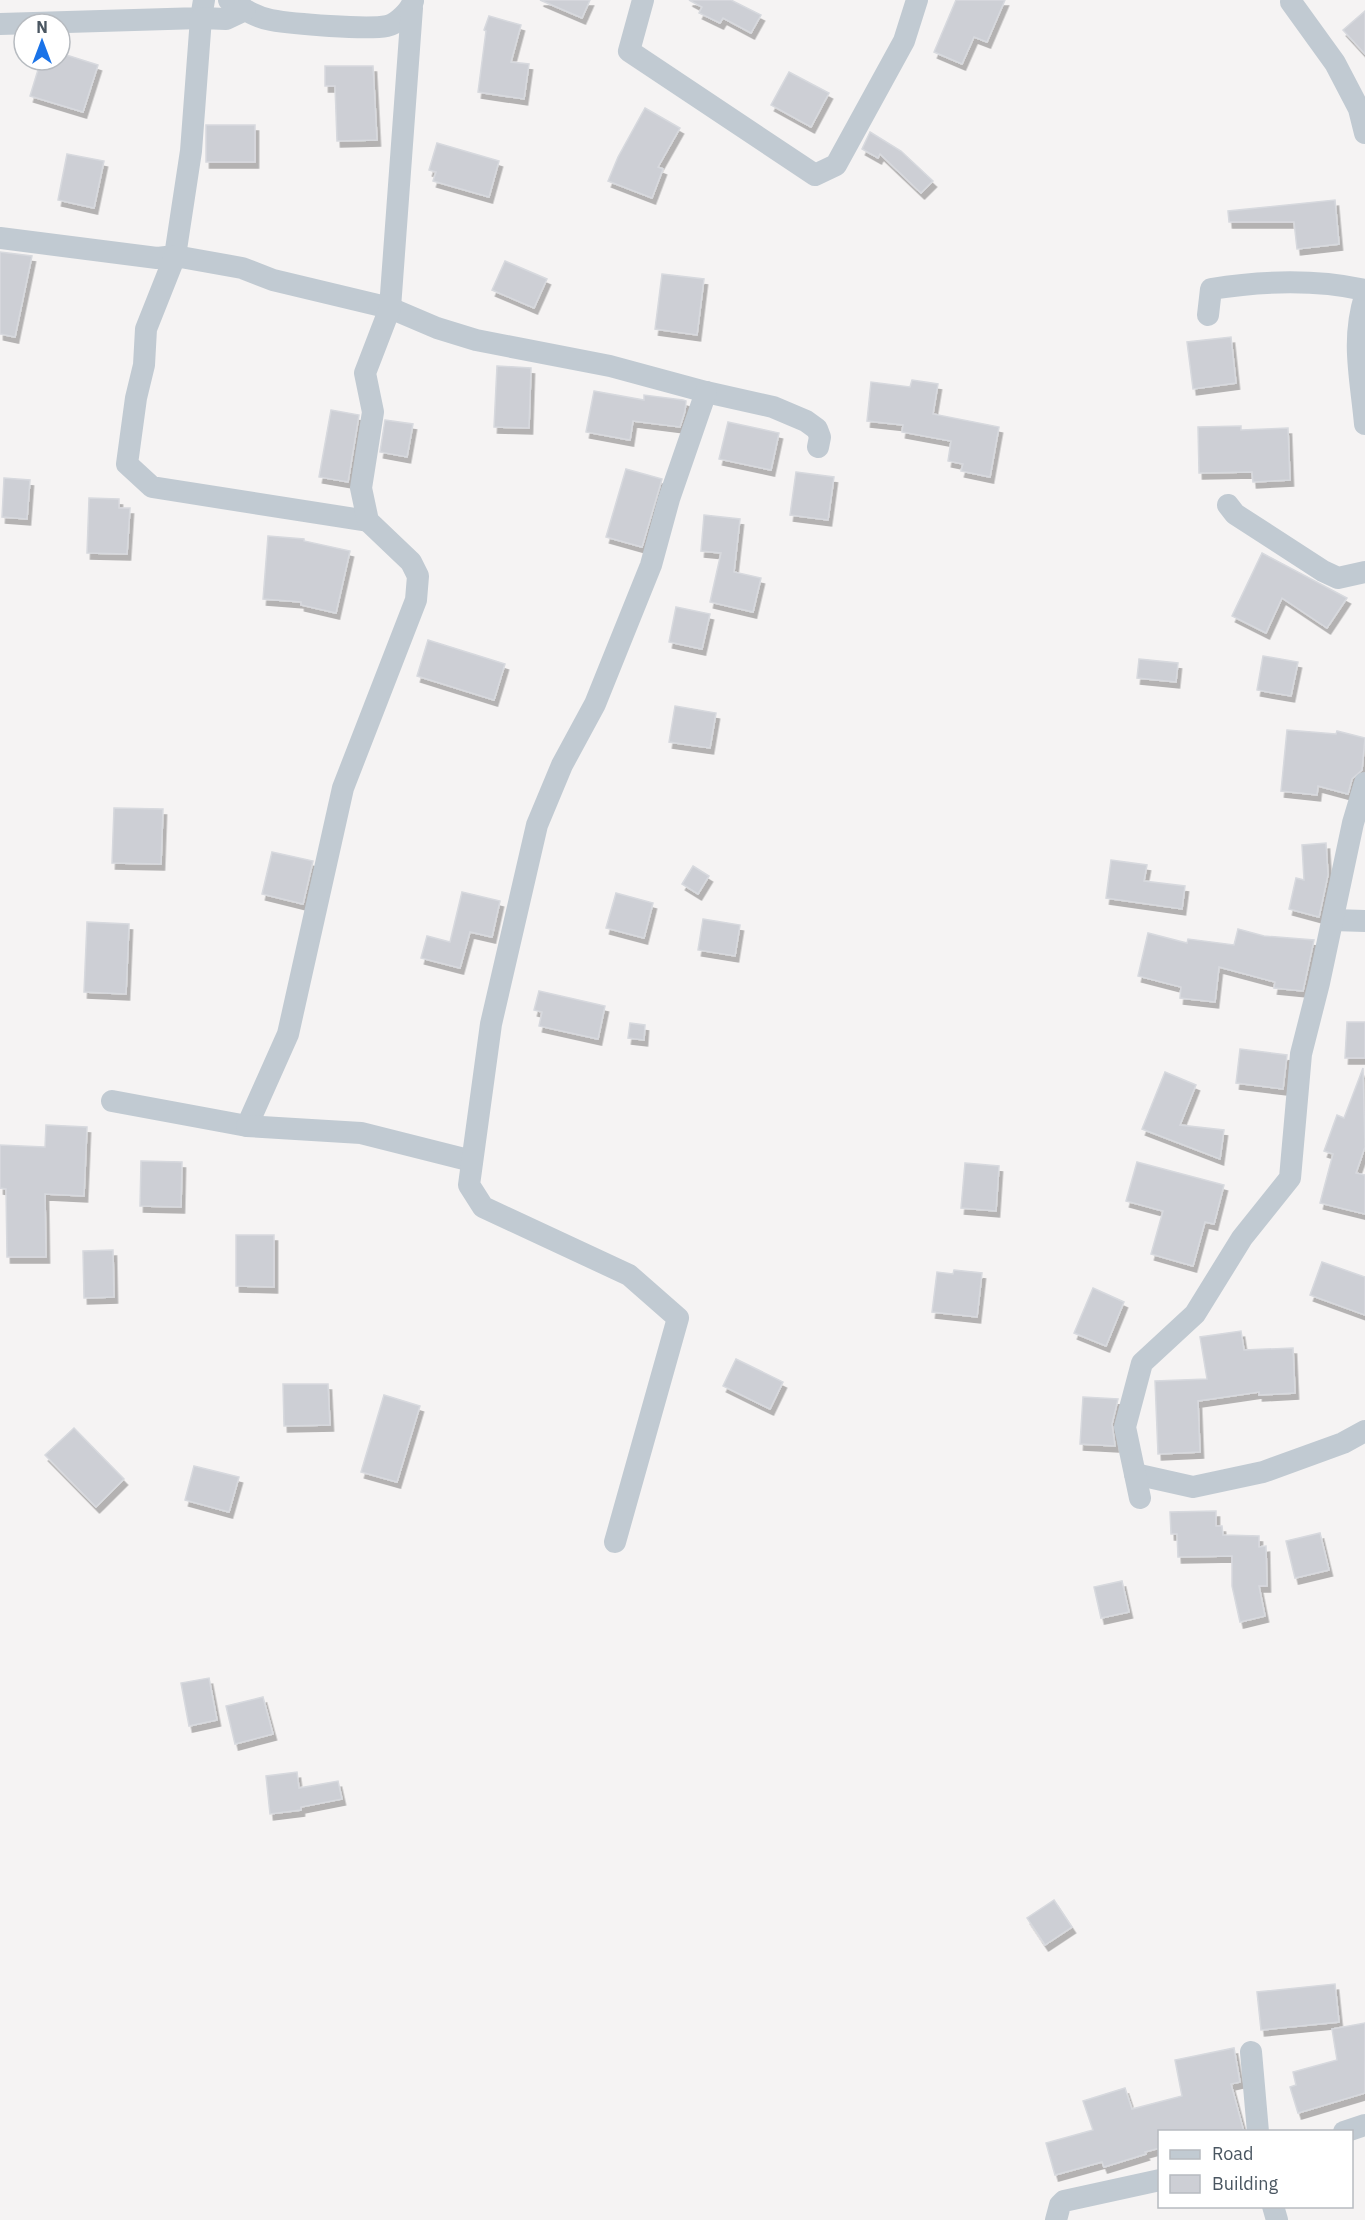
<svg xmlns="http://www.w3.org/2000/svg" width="1365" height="2220" viewBox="0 0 1365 2220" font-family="'IBM Plex Sans',sans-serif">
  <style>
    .building { fill: #cdcfd5; stroke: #d7d9de; stroke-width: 1.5; filter: url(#shadow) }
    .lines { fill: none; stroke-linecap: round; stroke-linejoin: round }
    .minor { stroke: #c1cad2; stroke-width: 22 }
  </style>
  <defs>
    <filter id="shadow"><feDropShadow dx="3.5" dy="6" stdDeviation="0" flood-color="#0004"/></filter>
  </defs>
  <rect width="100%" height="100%" fill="#f5f3f3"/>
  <g class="building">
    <polygon points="540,0 590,0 582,18"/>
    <polygon points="689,0 731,0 761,15 751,33 723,18 720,23 699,13 702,7"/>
    <polygon points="956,0 1005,0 987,42 974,37 962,64 934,52"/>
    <polygon points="1365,11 1365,54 1343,30"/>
    <polygon points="489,16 521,25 511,62 529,64 524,99 478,92 486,31 484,30"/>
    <polygon points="60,53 98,65 83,112 30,96 41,60 60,60"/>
    <polygon points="325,66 373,66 377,140 337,141 335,86 325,86"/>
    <polygon points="789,72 829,93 811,127 771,105"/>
    <polygon points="645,108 680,128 658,167 663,169 652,198 608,181 618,157"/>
    <rect x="206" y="125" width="49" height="37"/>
    <polygon points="870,132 901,151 933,181 921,193 880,154 878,158 862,149"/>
    <polygon points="437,143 499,161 489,197 433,181 436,172 429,170"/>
    <polygon points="67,154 104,161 94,208 58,200"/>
    <polygon points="1335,200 1339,244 1297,249 1294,222 1229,222 1228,211"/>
    <polygon points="0,252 32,256 15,337 0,334"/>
    <polygon points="505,261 547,279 534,308 492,290"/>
    <polygon points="662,274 704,279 697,335 655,329"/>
    <polygon points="1231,337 1236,383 1193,389 1187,342"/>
    <polygon points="497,366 531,368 529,428 494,427"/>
    <polygon points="912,380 938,384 933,414 999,427 990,477 961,471 963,464 948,461 951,441 902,432 903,425 867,421 871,382 910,387"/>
    <polygon points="594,391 644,400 644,395 683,400 686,401 685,411 680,427 633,421 630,440 586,432"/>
    <polygon points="331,410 359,415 348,482 319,477"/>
    <polygon points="385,420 413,424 407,457 380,452"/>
    <polygon points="728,422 779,433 771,470 719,459"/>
    <polygon points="1241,426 1241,430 1288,428 1290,480 1253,482 1252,472 1199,473 1198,427"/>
    <polygon points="626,469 662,479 642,547 606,537"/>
    <polygon points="796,472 834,477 828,520 790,515"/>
    <polygon points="4,478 30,480 27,519 2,517"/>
    <polygon points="89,498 119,499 119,508 130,508 127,554 87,553"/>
    <polygon points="704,515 740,519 734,572 761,578 753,612 710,602 721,553 701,551"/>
    <polygon points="268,536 304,539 304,541 350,551 336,613 301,605 301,602 263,599"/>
    <polygon points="1262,553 1347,598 1327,628 1282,598 1266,633 1232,616"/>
    <polygon points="676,607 710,614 702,649 669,642"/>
    <polygon points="428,640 505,664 494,700 417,676"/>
    <polygon points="1263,656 1298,662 1291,696 1257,690"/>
    <polygon points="1139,659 1178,663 1176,682 1137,678"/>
    <polygon points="675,706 716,713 710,748 669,742"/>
    <polygon points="1287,730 1336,734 1337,731 1365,738 1362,770 1352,779 1348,794 1318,786 1317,795 1281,791"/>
    <polygon points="114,808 163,809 161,864 112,863"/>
    <polygon points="1326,843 1328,875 1319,917 1289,909 1296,878 1304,880 1302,845"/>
    <polygon points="272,852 313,861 303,904 262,894"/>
    <polygon points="1111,860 1147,865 1144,881 1185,886 1182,909 1106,898"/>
    <polygon points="693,866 709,876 698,894 682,884"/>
    <polygon points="462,892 500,901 492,937 470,932 460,968 421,958 427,936 450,942"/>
    <polygon points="616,893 653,903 644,938 606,928"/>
    <polygon points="703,919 740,925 735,956 698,950"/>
    <polygon points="87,922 129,924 126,994 84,992"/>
    <polygon points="1238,929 1264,936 1314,940 1303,991 1274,988 1275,982 1219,967 1215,1002 1180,998 1181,987 1138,976 1148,933 1187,943 1188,939 1234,945"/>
    <polygon points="539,991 605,1006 598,1039 539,1026 542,1012 534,1010"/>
    <polygon points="1347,1022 1365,1022 1365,1058 1345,1058"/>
    <polygon points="630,1023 645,1025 644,1040 628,1038"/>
    <polygon points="1240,1049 1287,1055 1283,1089 1236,1083"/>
    <polygon points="1363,1068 1365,1147 1356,1173 1365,1175 1365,1214 1320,1203 1333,1154 1324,1151 1337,1115 1344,1118"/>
    <polygon points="1165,1072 1196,1085 1180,1125 1224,1130 1220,1159 1142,1129"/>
    <polygon points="46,1125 87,1127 84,1196 45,1194 46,1257 7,1257 6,1189 0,1188 0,1145 45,1147"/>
    <polygon points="141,1161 182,1162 181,1207 140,1206"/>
    <polygon points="1137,1162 1224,1185 1214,1224 1205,1222 1193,1266 1151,1254 1163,1211 1126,1201"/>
    <polygon points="965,1163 999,1166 996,1211 961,1208"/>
    <polygon points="236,1235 274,1235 274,1287 236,1286"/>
    <polygon points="113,1250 114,1297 84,1298 83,1251"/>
    <polygon points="1322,1262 1365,1277 1365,1315 1310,1295"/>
    <polygon points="954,1270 982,1273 977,1317 932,1312 937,1272 953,1274"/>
    <polygon points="1093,1288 1124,1302 1106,1346 1074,1333"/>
    <polygon points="1241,1331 1244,1350 1293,1348 1295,1393 1259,1395 1259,1392 1198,1401 1200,1452 1158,1454 1155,1381 1207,1379 1200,1337"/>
    <polygon points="736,1359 783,1382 770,1409 723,1386"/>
    <polygon points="283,1384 328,1384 330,1425 284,1426"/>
    <polygon points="384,1395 420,1406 397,1482 361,1472"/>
    <polygon points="1083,1397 1118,1399 1112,1424 1115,1446 1080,1444"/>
    <polygon points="74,1428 124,1479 96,1507 45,1455"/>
    <polygon points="194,1466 239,1477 229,1512 185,1500"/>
    <polygon points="1216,1511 1216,1526 1222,1526 1223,1535 1259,1536 1259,1547 1266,1546 1267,1586 1259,1586 1265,1616 1240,1622 1232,1586 1232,1556 1178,1557 1177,1534 1171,1534 1170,1512"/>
    <polygon points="1320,1533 1329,1570 1295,1578 1286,1541"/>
    <polygon points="1122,1581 1129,1612 1101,1618 1094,1587"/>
    <polygon points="209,1678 217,1720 189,1726 181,1683"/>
    <polygon points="263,1697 273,1734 235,1744 226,1706"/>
    <polygon points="297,1772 299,1788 338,1781 342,1799 301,1807 301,1810 270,1814 266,1776"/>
    <polygon points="1054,1900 1072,1927 1045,1945 1027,1918"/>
    <polygon points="1335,1984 1339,2022 1261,2030 1257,1992"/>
    <polygon points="1365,2023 1365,2093 1298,2113 1290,2087 1296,2085 1293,2072 1337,2060 1332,2029"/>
    <polygon points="1234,2048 1240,2082 1231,2084 1244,2132 1160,2132 1160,2148 1145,2152 1146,2154 1104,2167 1102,2162 1055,2175 1046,2143 1093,2130 1083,2101 1125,2088 1132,2109 1182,2096 1175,2060"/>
  </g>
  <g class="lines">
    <g class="minor">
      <path d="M229,0c13,8 26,17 42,20 22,4 96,10 116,6 10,-2 24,-16 26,-25"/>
      <polyline points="643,0 629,51 815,175 836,165 904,41 917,0"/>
      <polyline points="1291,2 1335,63 1359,109 1365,133"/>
      <polyline points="0,24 201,18 204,0"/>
      <polyline points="0,238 157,258 175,256 191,151 201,18 226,19 245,10"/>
      <path d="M1365,296c-14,45 -4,83 0,128"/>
      <path d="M1208,315l3,-26c50,-8 104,-10 154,1"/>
      <polyline points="1228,505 1235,514 1323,571 1338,578 1365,572"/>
      <polyline points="368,521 152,487 127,464 136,398 144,365 146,329 175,256 242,268 273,280 390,308 437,328 476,340 610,366 706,392 773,407 806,421 817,429 820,437 818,447"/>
      <polyline points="1333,920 1365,921"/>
      <polyline points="112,1101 247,1126 288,1034 343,788 416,600 418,576 411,562 368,521 361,488 373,412 365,373 390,308 412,8"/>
      <polyline points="247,1126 361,1133 472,1161"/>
      <polyline points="1135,1474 1193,1487 1263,1472 1343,1443 1365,1431"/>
      <polyline points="1140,1498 1125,1427 1142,1363 1195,1314 1242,1238 1290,1178 1301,1054 1319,983 1353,823 1365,783"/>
      <polyline points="615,1542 678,1318 629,1275 483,1207 469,1185 491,1024 537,825 562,765 595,704 651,565 669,499 706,392"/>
      <polyline points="1251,2052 1258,2132"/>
      <polyline points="1344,2132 1365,2125"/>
      <polyline points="1273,2206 1277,2220"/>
      <polyline points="1056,2220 1060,2205 1064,2201 1160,2180"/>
    </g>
  </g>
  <rect x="1158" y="2130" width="195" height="78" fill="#ffffff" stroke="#b7bbc0" stroke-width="1.5"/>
  <rect x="1170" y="2150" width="30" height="9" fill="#c1cad2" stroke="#b7bbc0" stroke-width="1.5"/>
  <text x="1212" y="2160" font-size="18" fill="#4a5661">Road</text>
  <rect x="1170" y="2175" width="30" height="18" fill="#cdcfd5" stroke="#b7bbc0" stroke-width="1.5"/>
  <text x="1212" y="2190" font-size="18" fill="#4a5661">Building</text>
  <g transform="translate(42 42)"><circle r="28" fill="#ffffff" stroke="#b7bbc0" stroke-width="1.5"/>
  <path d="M0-4.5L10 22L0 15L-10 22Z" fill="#1a73e8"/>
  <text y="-9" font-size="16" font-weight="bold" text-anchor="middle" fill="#4a5661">N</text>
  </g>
</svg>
